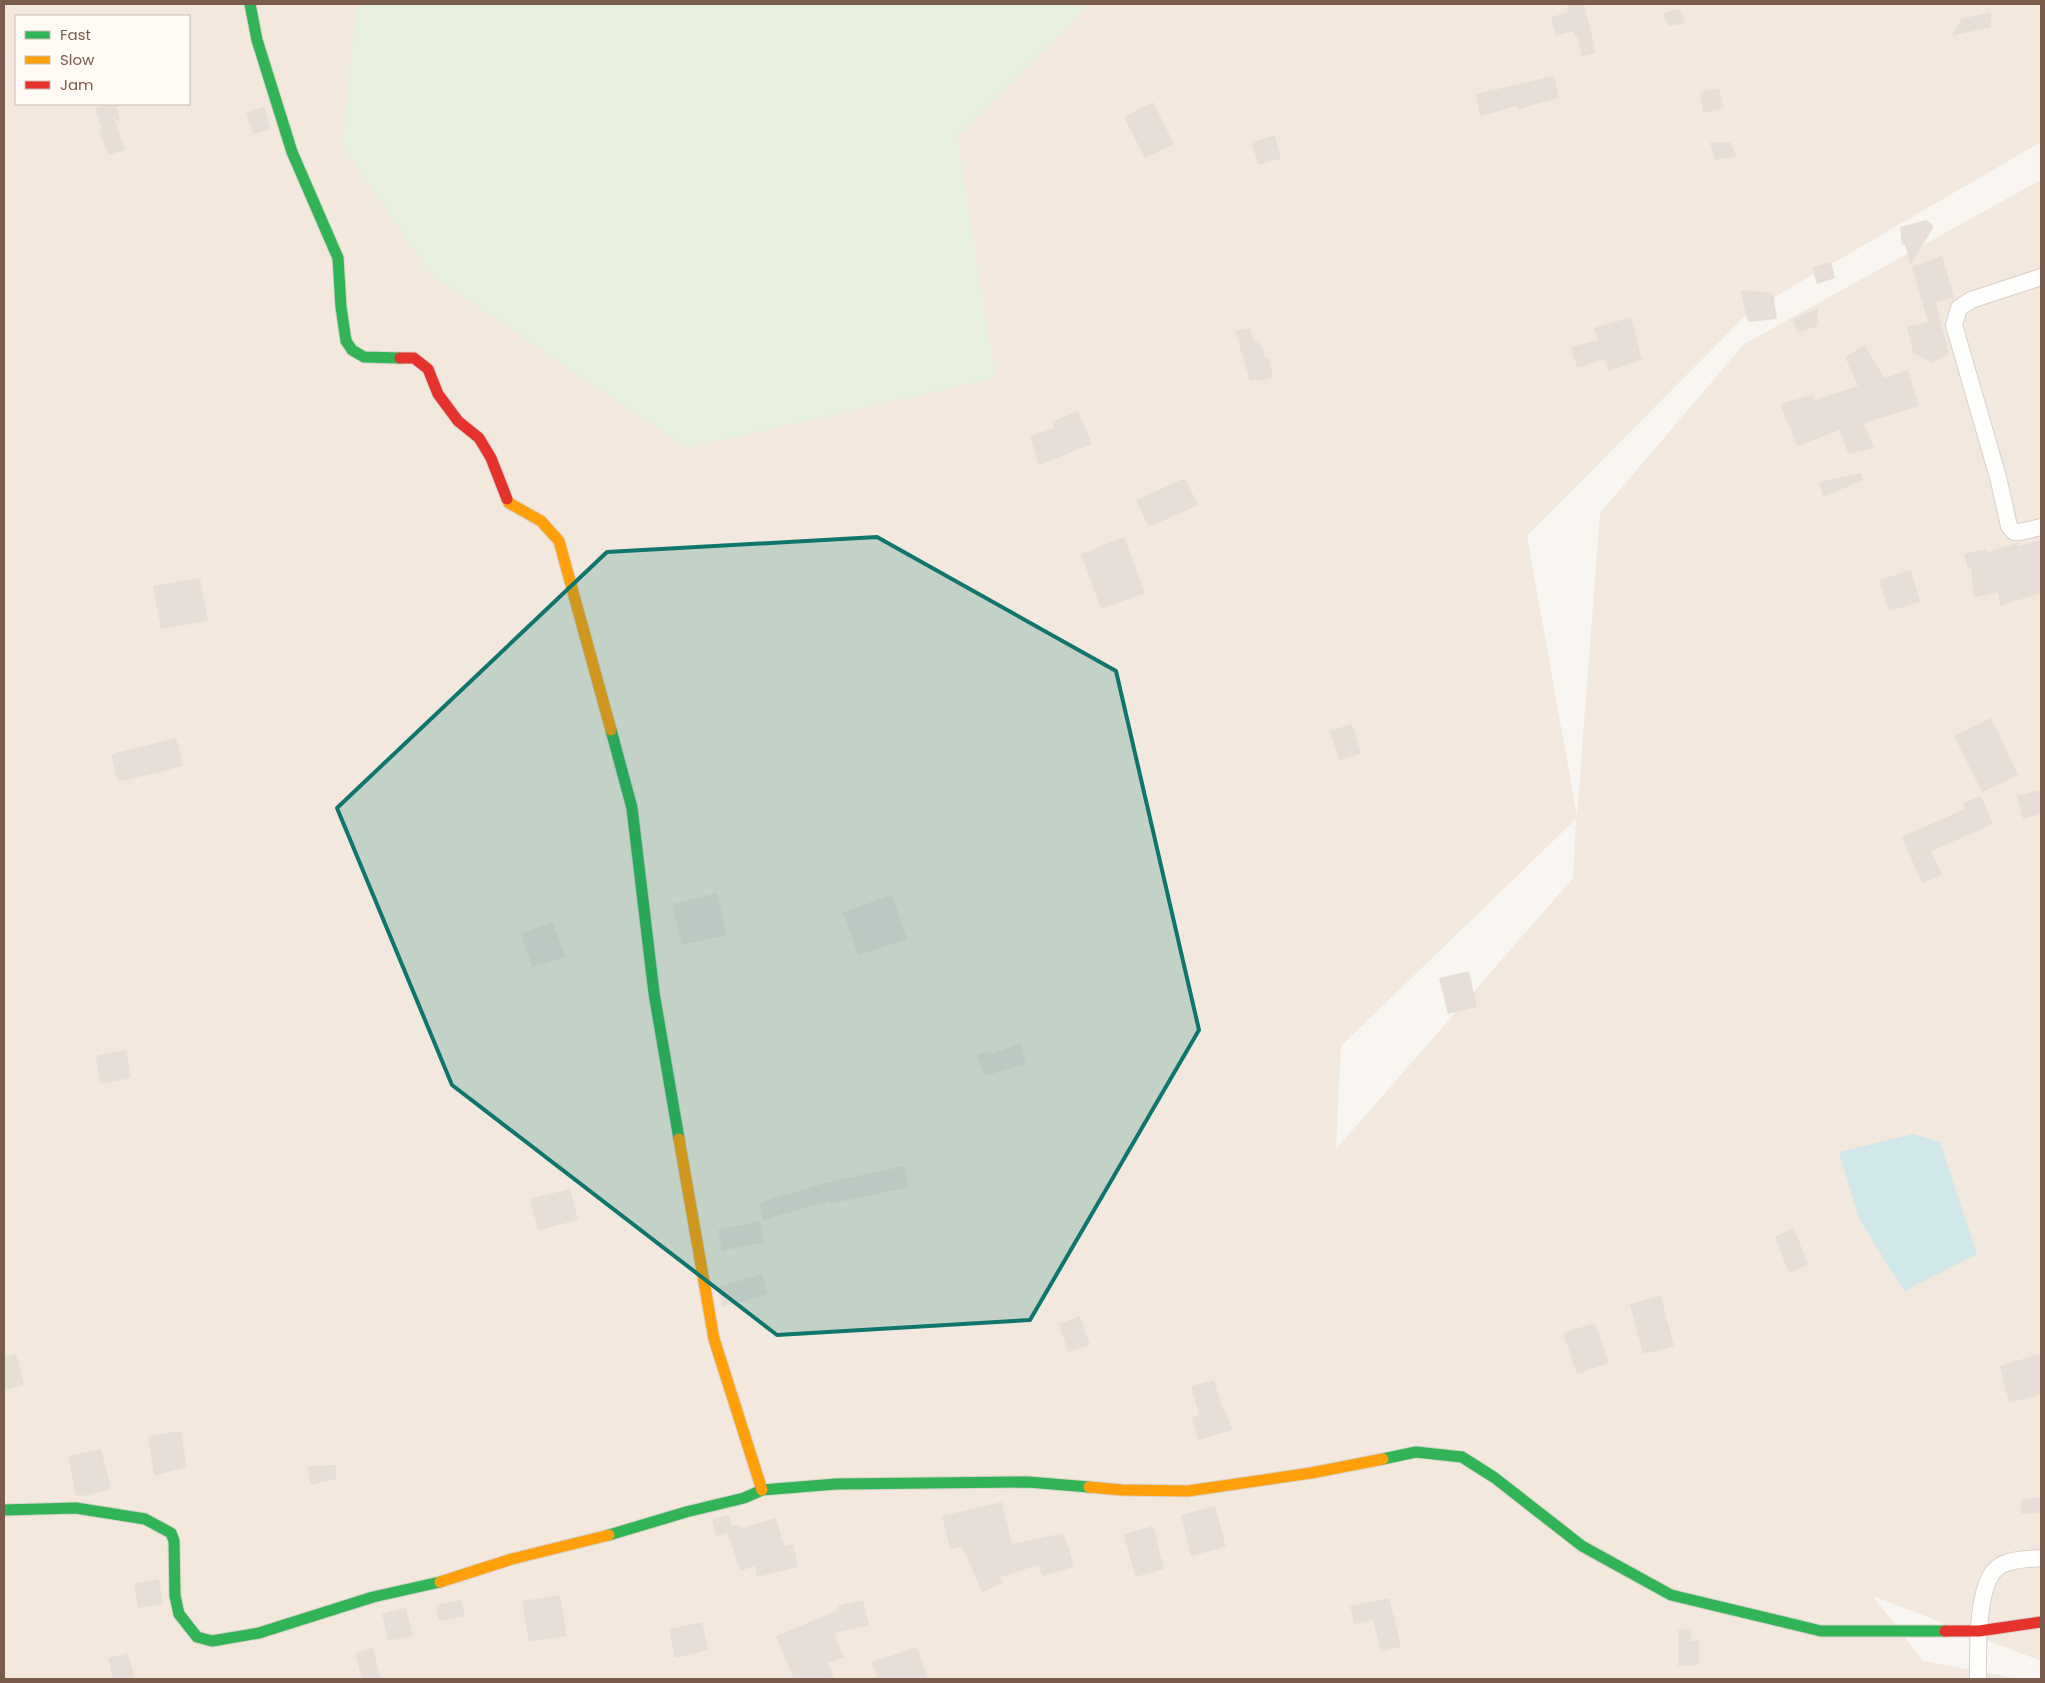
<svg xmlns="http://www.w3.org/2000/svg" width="2045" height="1683" viewBox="0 0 2045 1683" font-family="Poppins,sans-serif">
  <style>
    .residential { fill: #f2e8de; fill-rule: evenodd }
    .green { fill: #e7f0db }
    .water { fill: #d0e8ea }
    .building { fill: #e6ded7 }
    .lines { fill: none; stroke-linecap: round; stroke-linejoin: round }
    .street-casing { stroke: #d7d1cb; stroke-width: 18 }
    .fast-casing { stroke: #d9d2cb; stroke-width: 13 }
    .slow-casing { stroke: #d9d2cb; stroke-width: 13 }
    .jam-casing { stroke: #d9d2cb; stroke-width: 13 }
    .street { stroke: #fefefd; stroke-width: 16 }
    .fast { stroke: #30b455; stroke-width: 11 }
    .slow { stroke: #ff9f0a; stroke-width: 11 }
    .jam { stroke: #e5322d; stroke-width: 11 }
    .marked { fill: #0f766e; fill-opacity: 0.2; stroke: #0f766e; stroke-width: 4; stroke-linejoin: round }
  </style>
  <rect width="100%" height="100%" fill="#f9f5f0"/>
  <path class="residential" d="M4,4h354l637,374 -38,-241 132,-133h952v138l-292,170 -222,224 50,280 23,-303 144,-169 297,-164v1481l-168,-65 50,65 98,18h-2017zM16,16h173v88h-173zM1576,819l-3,59 -237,271 5,-103z"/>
  <polygon class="green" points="357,4 1089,4 957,138 995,378 687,448 432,276 342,145"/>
  <polygon class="water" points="1913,1134 1940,1142 1977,1254 1904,1291 1859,1219 1839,1152"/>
  <g class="building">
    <polygon points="1567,4 1584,4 1596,53 1582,56 1578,37 1575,38 1574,31 1556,36 1551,17 1569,12"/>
    <polygon points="1680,9 1685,23 1669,26 1663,13"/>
    <polygon points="1991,12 1991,27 1952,36 1961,19"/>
    <polygon points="1554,76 1559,98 1518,109 1517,106 1480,116 1476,94"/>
    <polygon points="1719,88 1724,108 1703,113 1700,92"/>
    <polygon points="1153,102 1174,144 1145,158 1124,117"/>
    <polygon points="107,104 115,104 120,119 115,121 125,150 108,155 99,130 102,129 95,108"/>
    <polygon points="264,107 271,129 253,134 246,113"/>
    <polygon points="1275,135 1281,159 1258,165 1252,142"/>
    <polygon points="1710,142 1730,142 1736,156 1715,160"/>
    <polygon points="1926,220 1934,226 1911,265 1905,245 1902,245 1900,227"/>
    <polygon points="1942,256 1954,297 1936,302 1949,354 1932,363 1913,353 1907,327 1928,322 1912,267"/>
    <polygon points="1831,262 1835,278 1817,284 1812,267"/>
    <polygon points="1740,290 1773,293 1777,319 1748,322"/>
    <polygon points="1818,308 1818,326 1797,333 1793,319"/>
    <polygon points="1631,317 1642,360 1608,371 1604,359 1577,368 1571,347 1598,340 1594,328"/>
    <polygon points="1250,328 1254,341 1259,340 1265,358 1268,357 1273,377 1260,381 1258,379 1250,381 1235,331"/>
    <polygon points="1865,345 1884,378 1908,370 1919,406 1864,423 1874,448 1848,454 1840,430 1797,446 1780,404 1812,395 1814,400 1858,386 1845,357"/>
    <polygon points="1078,411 1092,444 1039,465 1030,436 1055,428 1052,422"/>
    <polygon points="1861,473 1863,480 1823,497 1819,482"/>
    <polygon points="1185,478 1198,505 1149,527 1136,500"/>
    <polygon points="1124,537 1145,593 1101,609 1081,554"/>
    <polygon points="2041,540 2041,593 2000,606 1998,592 1974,598 1971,568 1968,569 1964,554 1987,549 1987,552 2018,543 2019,546"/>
    <polygon points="1911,570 1920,602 1889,611 1879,580"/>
    <polygon points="200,578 208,621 161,629 153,586"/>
    <polygon points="1991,718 2018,775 1982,792 1954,736"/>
    <polygon points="1352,724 1361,754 1339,760 1330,731"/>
    <polygon points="176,738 183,766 118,782 111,754"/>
    <polygon points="2039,790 2041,800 2041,814 2023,819 2017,796"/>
    <polygon points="1981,796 1993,824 1931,851 1942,875 1922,883 1902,837 1965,809 1963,803"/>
    <polygon points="717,893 727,935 682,945 672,904"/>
    <polygon points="892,895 907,939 858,955 843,912"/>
    <polygon points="553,922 565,957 532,967 521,933"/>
    <polygon points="1469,971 1477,1007 1448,1014 1439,978"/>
    <polygon points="1021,1044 1026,1064 984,1076 977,1055 991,1050 992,1053"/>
    <polygon points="126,1050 131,1078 100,1084 96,1056"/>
    <polygon points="904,1166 909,1187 830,1204 829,1201 763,1220 759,1203 825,1183"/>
    <polygon points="570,1189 578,1220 538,1230 530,1199"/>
    <polygon points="760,1221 764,1242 722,1251 718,1230"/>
    <polygon points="1794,1228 1808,1265 1789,1273 1775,1237"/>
    <polygon points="762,1274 768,1294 722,1307 718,1287"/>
    <polygon points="1661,1296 1674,1346 1643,1354 1630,1304"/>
    <polygon points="1080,1316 1090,1345 1068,1352 1059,1324"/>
    <polygon points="1595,1323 1609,1363 1577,1374 1563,1333"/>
    <polygon points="16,1354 24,1385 4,1390 4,1357"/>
    <polygon points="2039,1354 2041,1363 2041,1394 2009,1403 2000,1366"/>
    <polygon points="1214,1380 1222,1409 1225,1408 1232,1430 1198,1440 1192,1417 1199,1415 1191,1386"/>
    <polygon points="181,1431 187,1467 154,1476 148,1436"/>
    <polygon points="101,1449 111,1489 82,1496 76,1495 68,1456"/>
    <polygon points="336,1465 336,1479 311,1485 307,1466"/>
    <polygon points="2041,1497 2041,1513 2021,1514 2021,1500"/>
    <polygon points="1002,1502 1012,1544 1064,1533 1074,1567 1042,1576 1039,1565 1000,1577 1003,1583 982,1592 962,1546 950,1549 942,1516"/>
    <polygon points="1215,1506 1226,1547 1191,1556 1181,1515"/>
    <polygon points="729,1515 732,1526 740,1524 741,1528 776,1518 784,1546 793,1544 798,1567 757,1577 755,1566 740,1571 728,1533 716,1536 712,1519"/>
    <polygon points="1153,1526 1164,1569 1135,1577 1124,1534"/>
    <polygon points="159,1579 163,1604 138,1608 134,1583"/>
    <polygon points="560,1595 567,1636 529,1642 522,1601"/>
    <polygon points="1389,1598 1401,1647 1381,1652 1373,1620 1354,1624 1350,1606"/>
    <polygon points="461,1600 465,1616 439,1621 436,1605"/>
    <polygon points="863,1600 869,1625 834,1633 844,1657 828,1663 834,1679 794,1679 776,1636 839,1610 838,1606"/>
    <polygon points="406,1608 413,1636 388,1641 382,1614"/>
    <polygon points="702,1622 708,1650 675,1658 669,1629"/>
    <polygon points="1691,1629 1691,1641 1699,1641 1699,1663 1695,1663 1695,1666 1678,1666 1678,1630"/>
    <polygon points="917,1647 928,1679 878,1679 872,1662"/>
    <polygon points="373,1648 381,1679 362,1679 355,1653"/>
    <polygon points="128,1653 135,1679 113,1679 108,1658"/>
  </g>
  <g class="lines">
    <g class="street-casing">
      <g id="street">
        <polyline points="2041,277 1971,300 1959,308 1954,325 1998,477 2009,526 2014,532 2020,532 2041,527"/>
        <path d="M1978,1679c0,-26 -2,-94 19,-111 10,-9 32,-9 44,-10"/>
      </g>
    </g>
    <g class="fast-casing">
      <g id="fast">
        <polyline points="250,4 257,40 292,152 338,258 341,307 346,341 352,350 364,357 400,358"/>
        <polyline points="611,730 632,808 654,993 679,1139"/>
        <polyline points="1383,1459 1416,1452 1462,1457 1495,1478 1582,1546 1671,1595 1821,1631 1945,1631"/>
        <polyline points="4,1510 76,1508 145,1519 171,1533 174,1541 175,1596 179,1614 197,1637 212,1641 259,1633 373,1597 440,1582"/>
        <polyline points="609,1535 686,1512 744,1498 762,1490 836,1484 1028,1482 1089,1487"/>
      </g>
    </g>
    <g class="slow-casing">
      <g id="slow">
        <polyline points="507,499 509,503 541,521 559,541 611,730"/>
        <polyline points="679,1139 714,1339 762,1490"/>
        <polyline points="1089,1487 1122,1490 1188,1491 1311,1473 1383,1459"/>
        <polyline points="440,1582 512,1559 609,1535"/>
      </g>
    </g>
    <g class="jam-casing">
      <g id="jam">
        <polyline points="400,358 414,358 428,369 438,394 458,421 479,438 491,458 507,499"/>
        <polyline points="1945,1631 1979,1631 2041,1622"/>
      </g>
    </g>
    <use href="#street" class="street"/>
    <use href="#fast" class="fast"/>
    <use href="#slow" class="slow"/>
    <use href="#jam" class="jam"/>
  </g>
  <path class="marked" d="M877,537l239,134 83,359 -169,290 -253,15 -325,-250 -115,-277 270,-256z"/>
  <rect width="2045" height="1683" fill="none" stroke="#7a5c4d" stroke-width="10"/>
  <rect x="15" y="15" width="175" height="90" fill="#fffaf3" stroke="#cabbb1"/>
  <rect x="25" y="31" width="25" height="8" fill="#30b455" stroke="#cabbb1"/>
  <text x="60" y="40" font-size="15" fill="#7a5c4d">Fast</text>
  <rect x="25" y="56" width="25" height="8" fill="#ff9f0a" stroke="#cabbb1"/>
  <text x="60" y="65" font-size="15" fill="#7a5c4d">Slow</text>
  <rect x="25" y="81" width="25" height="8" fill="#e5322d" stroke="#cabbb1"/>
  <text x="60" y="90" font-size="15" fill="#7a5c4d">Jam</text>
</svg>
